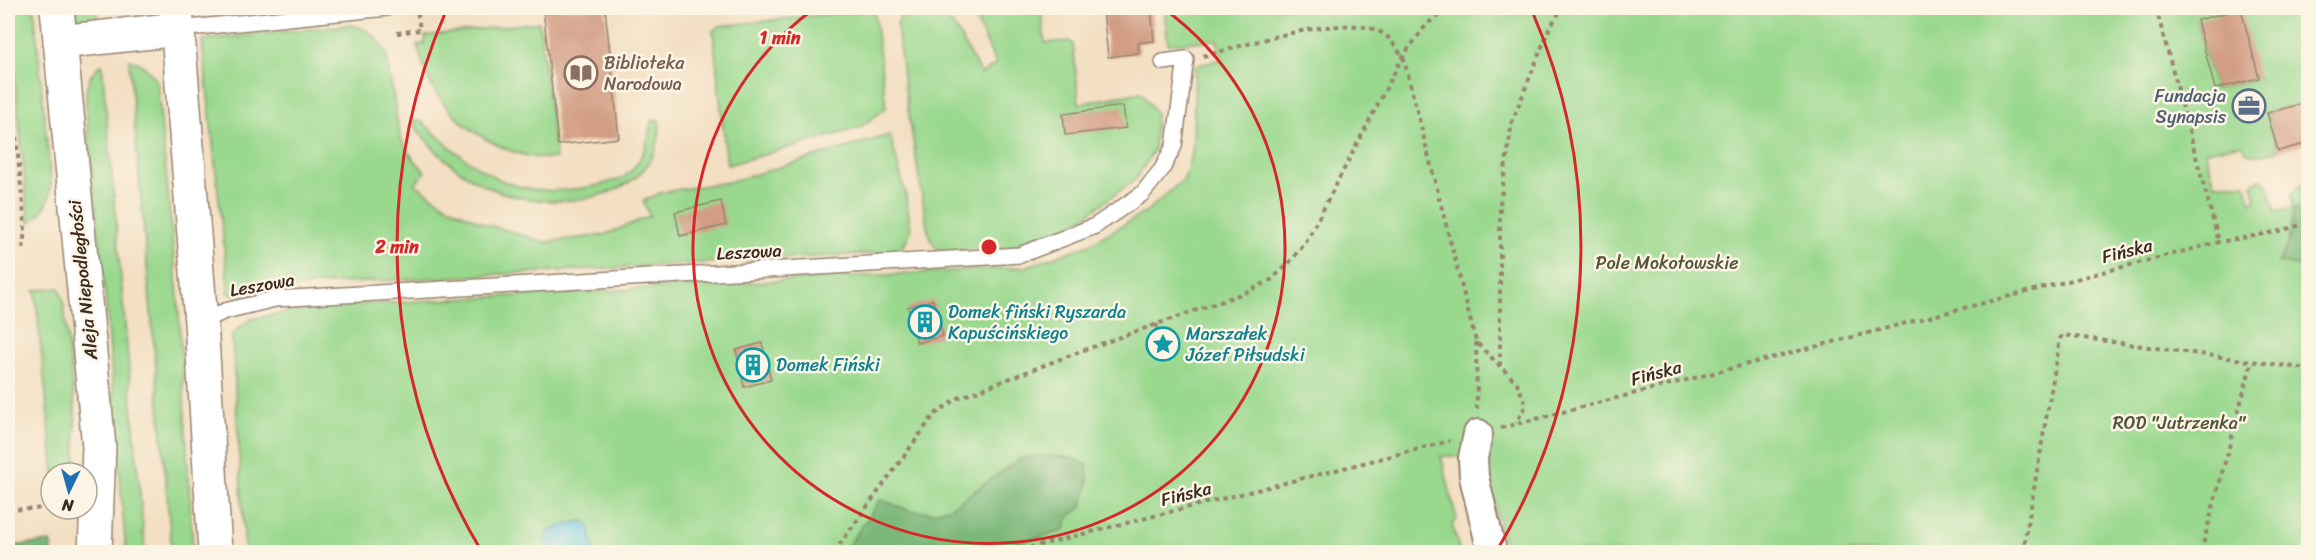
<svg xmlns="http://www.w3.org/2000/svg" width="2316" height="560" viewBox="0 0 2316 560" font-family="Sriracha,sans-serif">
  <style>
    .green { fill: #9ad88e; stroke: #6a8156; stroke-width: 1.5; fill-rule: evenodd }
    .forest { fill: #7bb879; stroke: #5b714c; stroke-width: 1.5 }
    .water { fill: #61c4df; stroke: #4e777e; stroke-width: 1.5 }
    .building { fill: #d29d84 }
    .lines { fill: none; stroke-linecap: round; stroke-linejoin: round }
    .lane-casing { stroke: #978470; stroke-width: 18 }
    .street-casing { stroke: #978470; stroke-width: 32 }
    .secondary-casing { stroke: #978470; stroke-width: 36 }
    .path { stroke: #978470; stroke-width: 4; stroke-dasharray: 4.5 4.5; stroke-linecap: butt }
    .lane { stroke: #fff; stroke-width: 15 }
    .street { stroke: #fff; stroke-width: 28 }
    .secondary { stroke: #fff; stroke-width: 33 }
    .ring { fill: none; stroke: #d62828; stroke-width: 3 }
    .labels { text-anchor: middle; stroke-width: 5; stroke-linejoin: round; paint-order: stroke }
    .education-label { font-size: 18px; fill: #785e54; stroke: #fcf5e5; text-anchor: start }
    .service-label { font-size: 18px; fill: #4e5e75; stroke: #fcf5e5; text-anchor: end }
    .street-label { font-size: 18px; fill: #3b2a1e; stroke: #fcf5e5 }
    .park-label { font-size: 18px; fill: #53563a; stroke: #fcf5e5 }
    .culture-label { font-size: 18px; fill: #0d838f; stroke: #fcf5e5; text-anchor: start }
    .centre { fill: #d62828; stroke: #fcf5e5; stroke-width: 3 }
    .ring-label { font-size: 18px; text-anchor: middle; font-weight: bold; fill: #d62828; stroke: #fcf5e5; stroke-width: 5; stroke-linejoin: round; paint-order: stroke }
  </style>
  <rect width="100%" height="100%" fill="#fcf5e5"/>
  <filter id="ink" filterUnits="userSpaceOnUse"><feTurbulence type="fractalNoise" baseFrequency=".0167" numOctaves="2"/><feDisplacementMap in="SourceGraphic" scale="12" xChannelSelector="R" yChannelSelector="G"/><feConvolveMatrix kernelMatrix="1 2 1 2 8 2 1 2 1" color-interpolation-filters="sRGB"/></filter>
  <filter id="wash" filterUnits="userSpaceOnUse"><feTurbulence type="fractalNoise" baseFrequency=".008" numOctaves="4" result="noise"/><feDisplacementMap in="SourceGraphic" scale="24" xChannelSelector="R" yChannelSelector="G"/><feGaussianBlur stdDeviation="1.35" result="paint"/><feColorMatrix in="noise" values="0 0 0 0 0 0 0 0 0 0 0 0 0 0 0 0 0 1.4 0 .05"/><feComposite in="paint" operator="in"/></filter>
  <g filter="url(#wash)">
    <rect width="100%" height="100%" fill="#f3dfc2"/>
    <g class="green">
      <path d="M8,8h26l16,166c2,15 0,30 -11,41 -4,3 -8,7 -10,9z"/>
      <polygon points="75,8 96,8 98,21 83,21 76,16"/>
      <polygon points="976,8 1041,8 1045,43 1069,41 1073,44 1079,104 1141,92 1156,113 1154,150 1136,179 1077,222 1007,248 939,251 932,242 927,227 904,84 897,25 901,16 915,11 939,10 955,28 981,74 996,64 976,20"/>
      <path d="M1164,8h1144v91l-3,1 1,2 -39,11 11,38c-15,2 -29,11 -36,-7l-37,7 10,33h31l4,18 6,-2 -4,-16 8,-5 8,5 8,28 17,-4 -1,-14 9,-10 5,16h2v352h-802l-21,-86 3,-8 -47,-2 16,64 -5,4 8,28h-1215l-13,-218 19,-15 65,-12 709,-40 63,-22 58,-33 38,-33 9,-31 2,-82 27,-7 -5,-19 -49,4zM2197,21l62,57h-1l-43,11z"/>
      <polygon points="874,9 886,108 859,128 727,165 713,31 719,26"/>
      <path d="M539,22l17,136c-43,3 -92,-26 -117,-61 -11,-15 -16,-33 -22,-52l8,-1v-8z"/>
      <path d="M349,25c17,2 29,12 37,27l14,85 9,16 16,19 -10,12 32,22 38,18 61,18 58,-7 46,-19 -7,-15 19,-9 67,-10 161,-47 16,61 5,35 -11,21 -557,31 -31,2 -70,12 -13,-3 -27,-254z"/>
      <path d="M129,60c14,2 20,11 28,21l21,217 15,254h-21z"/>
      <path d="M102,64l43,488h-19l-19,-238 -21,-201c-1,-17 -1,-39 16,-49z"/>
      <path d="M659,120c2,11 -1,21 -4,31 -21,54 -108,58 -155,41 -34,-12 -69,-40 -88,-71h9c26,24 48,44 82,60 31,14 71,11 104,2 5,-2 13,-3 17,-6 19,-14 25,-35 27,-56z"/>
      <polygon points="59,288 63,299 75,410 76,473 54,473 35,290"/>
    </g>
    <g class="forest">
      <polygon points="2308,205 2308,268 2278,263 2288,243 2294,209"/>
      <polygon points="1039,455 1073,458 1087,465 1088,485 1082,507 1069,517 1064,531 979,552 844,552 880,500 912,511 934,512 953,506 1020,459"/>
      <polygon points="51,542 52,552 8,552 8,546"/>
    </g>
    <path class="water" d="M583,521l6,4 5,27h-42l-8,-13c4,-13 26,-15 39,-18z"/>
    <g id="blocks">
      <g class="building">
        <polygon points="543,8 605,8 619,138 558,145"/>
        <polygon points="1107,8 1151,8 1154,41 1138,43 1139,53 1108,57 1103,10"/>
        <polygon points="2241,9 2259,78 2215,89 2197,20"/>
        <polygon points="2308,102 2308,143 2278,151 2267,113"/>
        <polygon points="1123,106 1126,128 1065,135 1063,114"/>
        <polygon points="721,201 726,225 680,236 675,212"/>
        <polygon points="933,300 943,336 917,343 908,307"/>
        <polygon points="762,343 771,380 744,387 736,350"/>
      </g>
    </g>
  </g>
  <g filter="url(#ink)">
    <use href="#blocks" fill-opacity="0" stroke="#978470" stroke-width="1.5"/>
    <g class="lines">
      <g class="lane-casing">
        <g id="lane">
          <polyline points="179,29 387,8"/>
          <polyline points="201,322 225,311 275,299 1020,255 1095,226 1142,194 1162,169 1174,146 1186,59 1163,62"/>
        </g>
      </g>
      <g class="street-casing">
        <polyline id="street" points="1478,434 1473,458 1474,477 1492,552"/>
      </g>
      <g class="secondary-casing">
        <g id="secondary">
          <polyline points="57,8 99,447 95,552"/>
          <polyline points="176,8 201,322 215,552"/>
          <polyline points="60,42 179,29"/>
        </g>
      </g>
      <g class="path">
        <polyline points="2156,8 2219,242"/>
        <polyline points="397,33 420,30 417,8"/>
        <polyline points="8,56 25,226 23,250"/>
        <path d="M1203,56c40,-9 148,-48 182,-21 7,5 12,15 18,21l73,286 41,41 9,22 -10,18"/>
        <polyline points="8,201 13,202"/>
        <polyline points="1156,324 1163,344"/>
        <polyline points="1476,342 1477,409"/>
        <polyline points="1500,366 1500,204 1512,122 1549,29 1562,8"/>
        <polyline points="1501,428 2219,242 2276,232 2308,223"/>
        <polyline points="8,510 51,508"/>
        <polyline points="834,552 934,415 956,399 1084,350 1247,292 1271,280 1289,263 1306,242 1403,56 1427,24 1448,8"/>
        <polyline points="1012,552 1450,441"/>
        <polyline points="2023,552 2060,339 2062,335 2308,369"/>
        <polyline points="2201,552 2252,361"/>
      </g>
      <use href="#lane" class="lane"/>
      <use href="#street" class="street"/>
      <use href="#secondary" class="secondary"/>
    </g>
  </g>
  <g class="ring">
    <path d="M1163 8A296 296 0 1 1 815 8"/>
    <path d="M482 552A592 592 0 0 1 446 11M1532 11A592 592 0 0 1 1496 552"/>
  </g>
  <defs>
    <g id="library-ring" transform="scale(1.725)"><circle r="9.5" fill="#fcf5e5" stroke="#8d6e63" stroke-width="1.5"/><path d="M-6-4Q-3-5.5-.7-3.5V5Q-3 3-6 4ZM6-4Q3-5.5 .7-3.5V5Q3 3 6 4Z" fill="#8d6e63"/></g>
    <g id="office-ring" transform="scale(1.725)"><circle r="9.5" fill="#fcf5e5" stroke="#5c6f8a" stroke-width="1.5"/><path d="M-6-3h4V-5.5h4V-3h4V5H-6ZM-1-4.5V-3h2v-1.5ZM-6 0V1H6V0Z" fill="#5c6f8a"/></g>
    <g id="building-ring" transform="scale(1.725)"><circle r="9.5" fill="#fcf5e5" stroke="#0f9aa8" stroke-width="1.5"/><path d="M-4-6H4V6H1V3H-1V6H-4ZM-2.5-4.3h1.7v1.8h-1.7ZM.8-4.3h1.7v1.8H.8ZM-2.5-1h1.7V.8h-1.7ZM.8-1h1.7V.8H.8Z" fill="#0f9aa8"/></g>
    <g id="sight-ring" transform="scale(1.725)"><circle r="9.5" fill="#fcf5e5" stroke="#0f9aa8" stroke-width="1.5"/><path d="M0-6L1.8-2.2L6-1.7L2.9 1.2L3.7 5.4L0 3.3L-3.7 5.4L-2.9 1.2L-6-1.7L-1.8-2.2Z" fill="#0f9aa8"/></g>
  </defs>
  <g fill-rule="evenodd">
    <use href="#library-ring" x="581" y="73"/>
    <use href="#office-ring" x="2249" y="106"/>
    <use href="#building-ring" x="925" y="322"/>
    <use href="#sight-ring" x="1163" y="344"/>
    <use href="#building-ring" x="753" y="365"/>
  </g>
  <g class="labels">
    <g class="education-label">
      <text x="604" y="69">Biblioteka<tspan x="604" dy="21">Narodowa</tspan></text>
    </g>
    <g class="service-label">
      <text x="2226" y="102">Fundacja<tspan x="2226" dy="21">Synapsis</tspan></text>
    </g>
    <g class="street-label">
      <text transform="translate(2127 251) rotate(-14)" y="6">Fińska</text>
      <text transform="translate(749 252) rotate(-3)" y="6">Leszowa</text>
      <text transform="translate(83 280) rotate(-96)" y="6">Aleja Niepodległości</text>
      <text transform="translate(262 285) rotate(-10)" y="6">Leszowa</text>
      <text transform="translate(1656 373) rotate(-15)" y="6">Fińska</text>
      <text transform="translate(1186 494) rotate(-14)" y="6">Fińska</text>
    </g>
    <g class="park-label">
      <text x="1667" y="269">Pole Mokotowskie</text>
      <text x="2179" y="429">ROD "Jutrzenka"</text>
    </g>
    <g class="culture-label">
      <text x="948" y="318">Domek fiński Ryszarda<tspan x="948" dy="21">Kapuścińskiego</tspan></text>
      <text x="1186" y="340">Marszałek<tspan x="1186" dy="21">Józef Piłsudski</tspan></text>
      <text x="776" y="371">Domek Fiński</text>
    </g>
  </g>
  <circle cx="989" cy="247" r="9" class="centre"/>
  <g class="ring-label">
    <text x="780" y="44">1 min</text>
    <text x="397" y="253">2 min</text>
  </g>
  <rect width="2316" height="560" fill="none" stroke="#fcf5e5" stroke-width="30"/>
  <g transform="translate(69 491) rotate(185)"><circle r="28" fill="#fcf5e5" stroke="#afa495" stroke-width="1.5"/>
  <path d="M0-4.5L10 22L0 15L-10 22Z" fill="#1f6fb2"/>
  <text y="-9" font-size="16" font-weight="bold" text-anchor="middle" fill="#3b2a1e">N</text>
  </g>
</svg>
